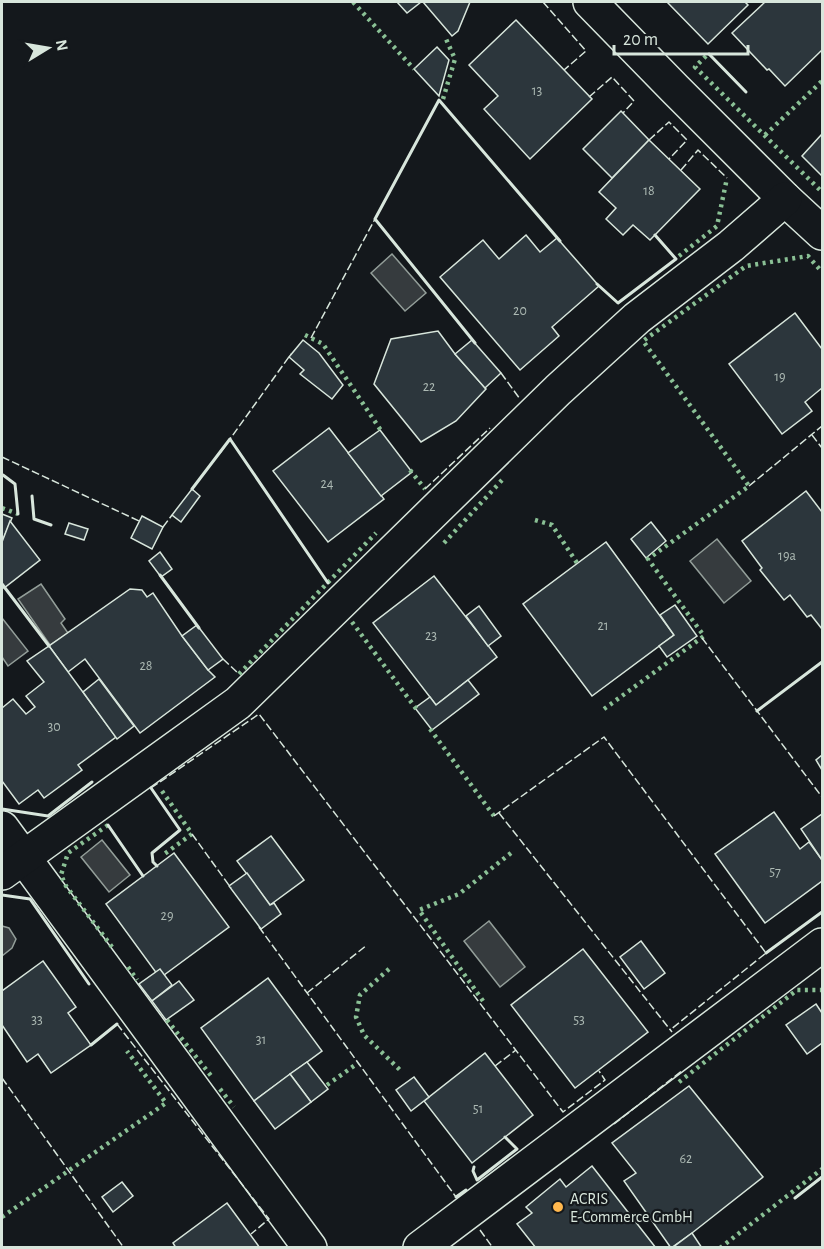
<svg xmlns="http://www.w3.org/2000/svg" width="824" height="1249" viewBox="0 0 824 1249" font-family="'Alegreya Sans',sans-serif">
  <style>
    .water { fill: #363b3e; stroke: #939e99; stroke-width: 1.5 }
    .building { fill: #2c363c; stroke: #d8e6dc; stroke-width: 1.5 }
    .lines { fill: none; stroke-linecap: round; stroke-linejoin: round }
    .minor-casing { stroke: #d8e6dc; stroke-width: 36 }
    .minor { stroke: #14181c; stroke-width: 33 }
    .hedge { stroke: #8ac095; stroke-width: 4.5; stroke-dasharray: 3 4.5; stroke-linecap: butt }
    .fence { stroke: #d8e6dc; stroke-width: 1.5; stroke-dasharray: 8 3; stroke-linecap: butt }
    .wall { stroke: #d8e6dc; stroke-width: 3 }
    .poi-dot { fill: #ffb74d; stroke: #14181c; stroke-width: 2 }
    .labels { text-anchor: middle; stroke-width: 4.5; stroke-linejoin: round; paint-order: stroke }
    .number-label { font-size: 14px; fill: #adbab4 }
    .poi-label { font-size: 16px; fill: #d8e6dc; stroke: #14181c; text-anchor: start }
  </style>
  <rect width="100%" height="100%" fill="#14181c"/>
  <g class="water">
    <polygon points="392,254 426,293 405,311 371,273"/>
    <polygon points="717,539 751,581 724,603 690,561"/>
    <polygon points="41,584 65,619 61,623 68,633 50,645 18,599"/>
    <polygon points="2,618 28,651 8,666 2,657"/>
    <polygon points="102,840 130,875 109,892 81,857"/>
    <polygon points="489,921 525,967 500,987 464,941"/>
    <polygon points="2,926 9,928 16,939 12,948 2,956"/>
  </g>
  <g class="building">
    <polygon points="397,2 421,2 407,13"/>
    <polygon points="423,2 470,2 458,31 452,36"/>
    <polygon points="667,2 745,2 748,5 708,44"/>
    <polygon points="765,2 822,2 822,50 785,86 769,69 767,70 732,33"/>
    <polygon points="516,20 592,99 530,159 484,109 498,96 469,65"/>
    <polygon points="437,47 449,60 439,96 414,69"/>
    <polygon points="621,111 649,140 612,178 583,149"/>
    <polygon points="822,134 822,176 802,156"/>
    <polygon points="649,140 700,189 650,240 633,225 623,235 606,219 616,208 599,192"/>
    <polygon points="526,235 540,252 557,238 599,286 552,327 559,336 520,370 440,277 483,240 499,259"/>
    <polygon points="795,313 822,349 822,388 805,402 812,411 782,434 729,364"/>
    <polygon points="438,331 455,354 486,389 456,421 421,442 374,384 391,339"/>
    <polygon points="303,340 319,353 343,385 332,399 300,374 304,370 289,357"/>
    <polygon points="472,340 501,373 485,388 455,354"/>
    <polygon points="329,428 384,499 328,542 273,471"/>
    <polygon points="380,430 412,472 381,496 348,453"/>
    <polygon points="192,489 200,496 181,522 172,515"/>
    <polygon points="806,491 822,512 822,629 811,615 807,617 790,595 784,600 760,570 762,568 742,541"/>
    <polygon points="2,514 12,518 2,542"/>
    <polygon points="142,516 163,527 152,549 131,538"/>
    <polygon points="10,521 40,560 4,588 2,584 2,542"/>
    <polygon points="651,522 666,541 646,558 631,539"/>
    <polygon points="69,523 88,529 84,540 65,534"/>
    <polygon points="606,542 674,635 592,696 523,604"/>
    <polygon points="160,552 172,569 161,577 149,561"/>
    <polygon points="434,576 497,657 436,705 373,623"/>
    <polygon points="130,589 142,590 147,597 153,593 182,636 208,670 215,677 140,733 85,659 68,672 49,646"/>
    <polygon points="675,605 697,636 667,657 659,646 674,635 660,615"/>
    <polygon points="479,606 501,636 488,646 466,616"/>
    <polygon points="197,625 223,659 208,670 182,636"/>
    <polygon points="49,646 116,737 78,765 82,770 44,798 38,790 19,804 2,781 2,708 13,699 26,714 35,707 26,696 44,682 27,661"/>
    <polygon points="99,679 134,726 117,739 83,692"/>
    <polygon points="468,680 479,694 432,730 415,708 430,697 436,705"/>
    <polygon points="822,755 822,770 816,760"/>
    <polygon points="774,812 800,849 809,842 822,860 822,881 765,923 715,854"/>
    <polygon points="822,814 822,860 801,829"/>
    <polygon points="271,836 304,880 270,905 237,861"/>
    <polygon points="174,853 229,927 160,978 106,904"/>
    <polygon points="247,873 270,905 274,903 281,914 261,929 229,886"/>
    <polygon points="641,941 665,973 644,989 620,957"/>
    <polygon points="583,949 648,1032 575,1088 511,1005"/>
    <polygon points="43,961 76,1007 68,1013 91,1045 51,1073 38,1054 27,1062 2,1025 2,991"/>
    <polygon points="160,969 172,985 152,1001 139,984"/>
    <polygon points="268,978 322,1051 254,1101 201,1028"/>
    <polygon points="179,981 194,1000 166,1020 152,1001"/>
    <polygon points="816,1004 822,1013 822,1043 807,1054 786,1025"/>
    <polygon points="485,1053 533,1115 472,1163 424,1101"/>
    <polygon points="307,1062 328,1089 311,1102 290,1074"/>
    <polygon points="290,1074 311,1102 275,1129 254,1101"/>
    <polygon points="414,1077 429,1097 411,1111 396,1090"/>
    <polygon points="689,1086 763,1177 692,1233 671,1248 624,1181 636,1173 612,1143"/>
    <polygon points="592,1166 656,1248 536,1248 517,1224 532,1213 526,1207 560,1179 566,1187"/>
    <polygon points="122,1182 133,1196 113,1212 102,1197"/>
    <polygon points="227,1203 260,1248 176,1248 173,1243"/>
    <polygon points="692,1233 702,1248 672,1248"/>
  </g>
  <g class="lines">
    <g class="minor-casing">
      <g id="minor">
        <polyline points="590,2 675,89 785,199 822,233"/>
        <polyline points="2,828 310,1248"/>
        <polyline points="2,873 238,703 558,390 637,318 731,246 785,199"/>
        <polyline points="420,1248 822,945"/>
      </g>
    </g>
    <use href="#minor" class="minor"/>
    <g class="hedge">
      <polyline points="353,2 414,69"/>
      <polyline points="706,56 695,67 822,192"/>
      <polyline points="443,99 455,59 446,39"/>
      <polyline points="765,135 822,81"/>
      <polyline points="679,256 717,226 727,178"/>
      <polyline points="305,335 323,344 382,432"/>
      <polyline points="410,470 425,489"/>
      <polyline points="2,508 18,514"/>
      <polyline points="535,520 552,525 577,563"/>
      <polyline points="444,543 503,479"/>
      <polyline points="352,622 417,710"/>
      <polyline points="239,674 376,533"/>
      <polyline points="604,709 704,636 648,559 749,486 643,341 746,266 808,256 822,272"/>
      <polyline points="430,729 494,816"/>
      <polyline points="162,791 192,834 163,855"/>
      <polyline points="108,825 68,853 61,875 66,886 112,947"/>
      <polyline points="128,967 137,980"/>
      <polyline points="389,969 360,995 356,1017 364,1035 400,1070"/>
      <polyline points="483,1001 419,910 459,894 511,853"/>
      <polyline points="167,1020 212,1077"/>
      <polyline points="679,1082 797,990 822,990"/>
      <polyline points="327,1085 358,1063"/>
      <polyline points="220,1089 234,1107"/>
      <polyline points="2,1217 166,1103 127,1051"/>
      <polyline points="720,1248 822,1169"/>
    </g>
    <g class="fence">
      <polyline points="543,2 586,51 564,70"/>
      <polyline points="589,97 612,77 634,101 623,113"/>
      <polyline points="649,140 669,122 687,140 669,159"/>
      <polyline points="681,170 698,150 727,178"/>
      <polyline points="311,338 375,219"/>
      <polyline points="501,373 520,399"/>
      <polyline points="812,435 822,448"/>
      <polyline points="220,453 291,354"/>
      <polyline points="2,457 139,521"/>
      <polyline points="749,486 822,426"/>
      <polyline points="425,489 490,428"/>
      <polyline points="163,527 172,515"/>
      <polyline points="702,638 822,797"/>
      <polyline points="223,659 239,674"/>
      <polyline points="151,788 259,714 563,1112 605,1080 599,1071"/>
      <polyline points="499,813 672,1032"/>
      <polyline points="494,816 604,737 766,953 670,1030"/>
      <polyline points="192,834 231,888"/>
      <polyline points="259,927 456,1197"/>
      <polyline points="307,993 367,945"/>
      <polyline points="117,1024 269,1219 251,1234"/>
      <polyline points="495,1066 516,1050"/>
      <polyline points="2,1078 124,1248"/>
      <polyline points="614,1124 683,1070"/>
      <polyline points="480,1230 493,1248"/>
    </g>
    <g class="wall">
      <polyline points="709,54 746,92"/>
      <polyline points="597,284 618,303 676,259 655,235"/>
      <polyline points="475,343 375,219 439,100 560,241"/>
      <polyline points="3,475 15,484 18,514"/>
      <polyline points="192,489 230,439 328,583"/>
      <polyline points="32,496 34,519 51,525"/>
      <polyline points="160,575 199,628"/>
      <polyline points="2,584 49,646"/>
      <polyline points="757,711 822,662"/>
      <polyline points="151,788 180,830 152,853 153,862 157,866"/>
      <polyline points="2,809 48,816 92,782"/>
      <polyline points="108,825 143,876"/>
      <polyline points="2,895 30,899 89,984"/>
      <polyline points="766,953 822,912"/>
      <polyline points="91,1045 117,1024"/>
      <polyline points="474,1167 473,1171 477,1180 517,1149 505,1137"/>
      <polyline points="456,1197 466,1190"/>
      <polyline points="795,1198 822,1177"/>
    </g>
  </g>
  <circle class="poi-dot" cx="558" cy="1207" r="6"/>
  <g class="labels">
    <g class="number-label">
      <text x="537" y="95">13</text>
      <text x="649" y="195">18</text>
      <text x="520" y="315">20</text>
      <text x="780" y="381">19</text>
      <text x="429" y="391">22</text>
      <text x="327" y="488">24</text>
      <text x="787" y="560">19a</text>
      <text x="603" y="630">21</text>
      <text x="431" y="640">23</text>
      <text x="146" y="670">28</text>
      <text x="54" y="731">30</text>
      <text x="775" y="876">57</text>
      <text x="167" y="920">29</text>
      <text x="37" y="1024">33</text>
      <text x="579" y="1024">53</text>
      <text x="261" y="1044">31</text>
      <text x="478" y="1113">51</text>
      <text x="686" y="1163">62</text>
    </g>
    <g class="poi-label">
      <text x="570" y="1204">ACRIS<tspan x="570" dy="18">E-Commerce GmbH</tspan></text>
    </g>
  </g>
  <rect width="824" height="1249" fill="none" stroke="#d8e6dc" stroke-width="6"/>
  <g transform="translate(48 48) rotate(79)" stroke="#14181c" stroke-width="4.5" paint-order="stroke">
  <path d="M0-4.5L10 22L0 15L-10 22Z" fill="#d8e6dc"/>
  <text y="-9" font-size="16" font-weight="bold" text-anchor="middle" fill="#d8e6dc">N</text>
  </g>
  <path d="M614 45v9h134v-9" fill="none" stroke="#d8e6dc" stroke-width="3"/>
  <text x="623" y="45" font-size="18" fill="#d8e6dc" stroke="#14181c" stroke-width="4.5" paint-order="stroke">20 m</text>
</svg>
